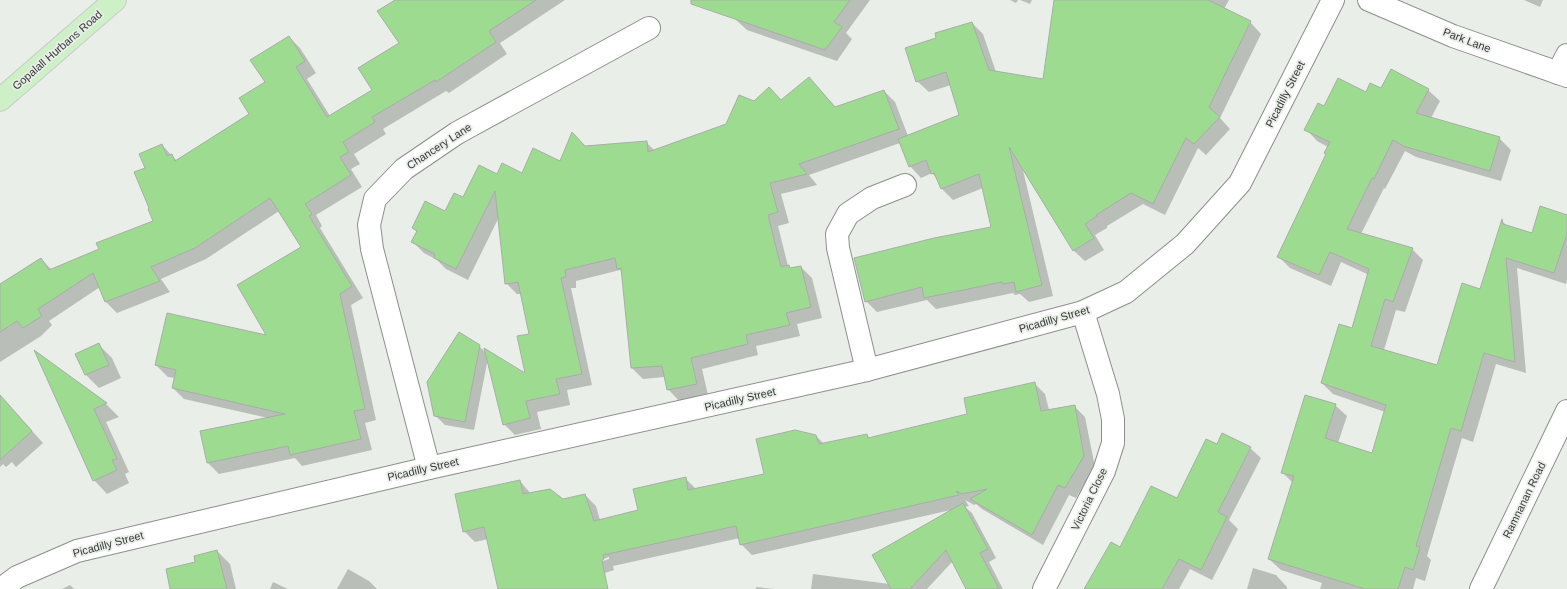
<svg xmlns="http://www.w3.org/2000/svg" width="1567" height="589" viewBox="0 0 1567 589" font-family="Arial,sans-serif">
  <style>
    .shadow { fill: #0003 }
    .building { fill: #9ddb91; stroke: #a9ada8 }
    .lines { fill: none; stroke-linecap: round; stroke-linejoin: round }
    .minor-casing { stroke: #8c908b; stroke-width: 24 }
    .primary-casing { stroke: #cbcbcb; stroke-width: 24 }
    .minor { stroke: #fff; stroke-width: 22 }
    .primary { stroke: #cdf0c6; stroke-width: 22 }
    .labels { text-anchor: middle; stroke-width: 3.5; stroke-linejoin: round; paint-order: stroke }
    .street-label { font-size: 11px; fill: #363836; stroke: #e9eee8 }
  </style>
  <rect width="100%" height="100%" fill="#e9eee8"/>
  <g class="shadow">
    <polygon points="397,0 565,0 500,43 507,54 449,93 446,91 383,129 386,134 354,154 360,164 351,169 362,187 316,215 322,226 320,228 363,298 351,305 376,420 365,423 372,450 302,466 295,458 219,474 208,463 268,418 184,399 173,388 175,378 168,377 156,365 268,336 302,247 279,211 206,259 161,279 170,292 117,313 105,301 100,287 49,321 52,325 41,336 0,362 0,286 41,259 52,270 100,249 154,221 151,209 146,169 162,145 177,161 250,114 289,37 300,48 316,73 307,79 330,116 373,90 400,43"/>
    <polygon points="734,0 870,0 846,33 852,39 837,61 747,30 735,19"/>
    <polygon points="1010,0 1018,0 1016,3"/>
    <polygon points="1020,0 1032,0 1030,4"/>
    <polygon points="1067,0 1229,0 1224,9 1250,22 1261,34 1220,118 1230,129 1206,155 1198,148 1165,215 1143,204 1107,226 1107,228 1095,235 1104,250 1085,261 1073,250 1022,166 1053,296 1029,302 1020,294 1015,295 1013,293 936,309 927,300 877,312 866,301 992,227 983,188 953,200 942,189 938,180 932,173 921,178 910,166 900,143 809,175 817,185 781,194 789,223 778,226 788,266 792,269 801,267 812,278 822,318 797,324 800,336 756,346 758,355 702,369 708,395 679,401 668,389 665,377 643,379 632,368 623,274 620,270 576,281 576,288 571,288 592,385 567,390 570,405 537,412 541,429 515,435 504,424 488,358 474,430 445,425 435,415 479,346 487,354 526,375 530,335 522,294 517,294 506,283 499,217 468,280 446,269 437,260 424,253 413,242 417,232 413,228 446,212 463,198 497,175 522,174 561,162 586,147 646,142 655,151 727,125 754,102 782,101 820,90 836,108 884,91 895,102 908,136 960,115 951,85 929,92 917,81 938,39 972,23 983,34 996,72 1043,80"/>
    <polygon points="1524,0 1543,0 1540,7"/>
    <polygon points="1381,90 1428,90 1440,101 1431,118 1499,138 1511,150 1501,181 1416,157 1405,151 1385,189 1384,188 1361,234 1412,249 1423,260 1405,312 1396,310 1384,350 1438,366 1481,290 1502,221 1508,227 1532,234 1567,216 1567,280 1566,284 1517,268 1526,373 1496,364 1473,442 1462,438 1427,556 1431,560 1425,581 1416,578 1413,589 1320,589 1322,583 1281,570 1269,559 1293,483 1283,473 1335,405 1347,416 1338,443 1373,454 1385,412 1333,394 1322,383 1353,329 1369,275 1341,262 1331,286 1290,268 1278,256 1327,155 1325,153 1328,147 1317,141 1306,129 1325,107"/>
    <polygon points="98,344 112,358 121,378 99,388 86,375 76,355"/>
    <polygon points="37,353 106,404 119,417 106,422 129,472 125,474 129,483 107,494 94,480"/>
    <polygon points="1034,383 1045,394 1049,410 1074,406 1085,417 1095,467 1076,498 1069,495 1043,545 982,509 976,504 974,505 965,500 969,506 965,507 972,513 996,558 989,562 1003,589 968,589 953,561 927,589 811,589 813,574 889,584 951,510 752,555 741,544 740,538 613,566 614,570 557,589 517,589 609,559 609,557 511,589 499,589 488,539 475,542 464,531 520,481 531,494 563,500 585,495 596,506 600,520 639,511 685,478 697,490 765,475 816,436 824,444 866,435 870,438 969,415"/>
    <polygon points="0,399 13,410 43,443 16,467 12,462 6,467 3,464 0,467"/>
    <polygon points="1217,446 1250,448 1261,458 1229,520 1238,529 1212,580 1190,569 1179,589 1086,589 1120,548 1177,500"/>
    <polygon points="217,551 230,564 236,589 171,589 197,563"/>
    <polygon points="1253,568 1276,575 1287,587 1287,589 1247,589"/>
    <polygon points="348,569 369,581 377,589 337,589"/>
    <polygon points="273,582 288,589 270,589"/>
    <polygon points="70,585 74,589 62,589"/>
    <polygon points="756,587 775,589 756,589"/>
  </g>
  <g class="building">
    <polygon points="395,0 536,0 489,31 496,42 436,82 435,80 372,117 375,122 343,142 349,152 340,157 351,175 305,204 312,214 309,216 352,286 340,294 365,409 354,411 361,439 290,455 288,446 207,463 200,431 285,414 172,388 176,370 155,365 167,313 266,335 237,285 301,247 270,198 195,248 151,267 160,281 105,302 93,273 38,309 42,316 23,328 17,321 0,332 0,284 41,258 49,270 99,249 96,243 153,221 148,209 149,208 134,172 145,168 139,154 162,144 167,156 172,154 175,161 249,114 239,98 265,82 250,60 289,36 305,61 296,67 327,117 372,90 358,68 399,43 377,11"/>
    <polygon points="691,0 850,0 834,22 842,27 825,50 691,4"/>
    <polygon points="1054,0 1208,0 1251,21 1209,107 1220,117 1194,144 1186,138 1153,204 1131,193 1096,215 1097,216 1085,224 1094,238 1073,251 1009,147 1042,285 1016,292 1014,282 1003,284 1002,282 924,298 922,287 865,302 854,258 934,238 991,227 979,174 941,189 934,173 931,174 926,160 909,167 898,139 959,115 946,72 916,82 905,48 936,38 935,33 972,22 989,70 1043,79"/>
    <polygon points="1391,69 1429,89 1416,113 1500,137 1490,171 1403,146 1393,140 1374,179 1372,178 1347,229 1413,248 1393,302 1385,299 1371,346 1437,365 1462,283 1480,289 1502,219 1503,224 1532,233 1540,206 1567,215 1567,234 1554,273 1506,258 1515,362 1484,353 1461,431 1451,428 1416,546 1420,547 1413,570 1405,567 1398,589 1365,589 1268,559 1294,476 1281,473 1305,395 1336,404 1325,438 1372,453 1386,405 1321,383 1339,324 1352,328 1369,269 1330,252 1319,275 1277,257 1326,154 1324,153 1330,142 1304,130 1318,103 1324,106 1338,78 1366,92 1370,83 1381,88"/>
    <polygon points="809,77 835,107 884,90 899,129 799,164 807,174 770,183 778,212 768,215 781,267 789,265 790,268 801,266 811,307 786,313 790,325 746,335 748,344 691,358 697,384 667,390 662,366 631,368 621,268 617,269 615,258 565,270 566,277 561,278 582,374 556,379 560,394 526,401 530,418 503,425 484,348 525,373 517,336 529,334 518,282 505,284 495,191 456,269 434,258 435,254 411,242 417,231 412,228 425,201 445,211 454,193 463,197 479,165 497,174 502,163 522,173 533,148 560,161 572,132 585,146 647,141 648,152 726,124 739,95 754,101 769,87 781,100"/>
    <polygon points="459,332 480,345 465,422 434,416 427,382"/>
    <polygon points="99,343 109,365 85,375 75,354"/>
    <polygon points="34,350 107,403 94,409 117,459 112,460 117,470 93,481"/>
    <polygon points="1035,382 1041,411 1075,405 1084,456 1065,488 1058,485 1032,535 970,499 987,489 962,494 956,491 959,495 740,545 736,526 603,555 604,559 602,560 603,566 608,589 498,589 484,527 463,532 455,494 520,480 523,494 550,489 563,499 585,494 594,521 638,510 633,489 686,477 688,490 764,474 756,439 795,430 816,435 819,444 867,434 868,438 967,414 964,398"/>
    <polygon points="0,395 32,431 0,460"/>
    <polygon points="1222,433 1251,447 1218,512 1227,517 1201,570 1179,559 1162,589 1084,589 1111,542 1120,547 1151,486 1177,498 1206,439 1217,444"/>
    <polygon points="963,503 988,549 980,553 999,589 966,589 946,550 910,589 891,589 872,555"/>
    <polygon points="217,550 227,589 170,589 166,569 195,562 194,556"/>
  </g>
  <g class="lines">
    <g class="minor-casing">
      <g id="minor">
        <polyline points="1369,0 1453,36 1567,76"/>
        <polyline points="1558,73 1567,55"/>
        <polyline points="867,370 838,248 837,234 848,214 872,198 905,185"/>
        <polyline points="429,468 372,249 369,225 375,199 404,169 457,133 649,28"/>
        <polyline points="1,589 17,577 77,551 429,468 867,370 1083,312 1126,292 1185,244 1240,183 1333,0"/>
        <polyline points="1044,589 1104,471 1113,443 1113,419 1108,394 1083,312"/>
        <polyline points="1481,589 1567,411"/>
      </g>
    </g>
    <g class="primary-casing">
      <polyline id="primary" points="0,100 115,0"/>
    </g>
    <use href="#minor" class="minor"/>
    <use href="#primary" class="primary"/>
  </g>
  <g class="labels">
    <g class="street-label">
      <text transform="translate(1467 40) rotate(21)" y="4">Park Lane</text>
      <text transform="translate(57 50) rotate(-41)" y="4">Gopalall Hurbans Road</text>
      <text transform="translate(1285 94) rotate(-63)" y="4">Picadilly Street</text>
      <text transform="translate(439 146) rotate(-33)" y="4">Chancery Lane</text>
      <text transform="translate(1054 319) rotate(-16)" y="4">Picadilly Street</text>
      <text transform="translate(740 399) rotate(-13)" y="4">Picadilly Street</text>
      <text transform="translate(423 469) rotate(-13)" y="4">Picadilly Street</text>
      <text transform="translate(1089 499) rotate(-64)" y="4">Victoria Close</text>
      <text transform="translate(1524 500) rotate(-64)" y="4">Ramnanan Road</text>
      <text transform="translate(108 544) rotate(-15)" y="4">Picadilly Street</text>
    </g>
  </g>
</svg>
